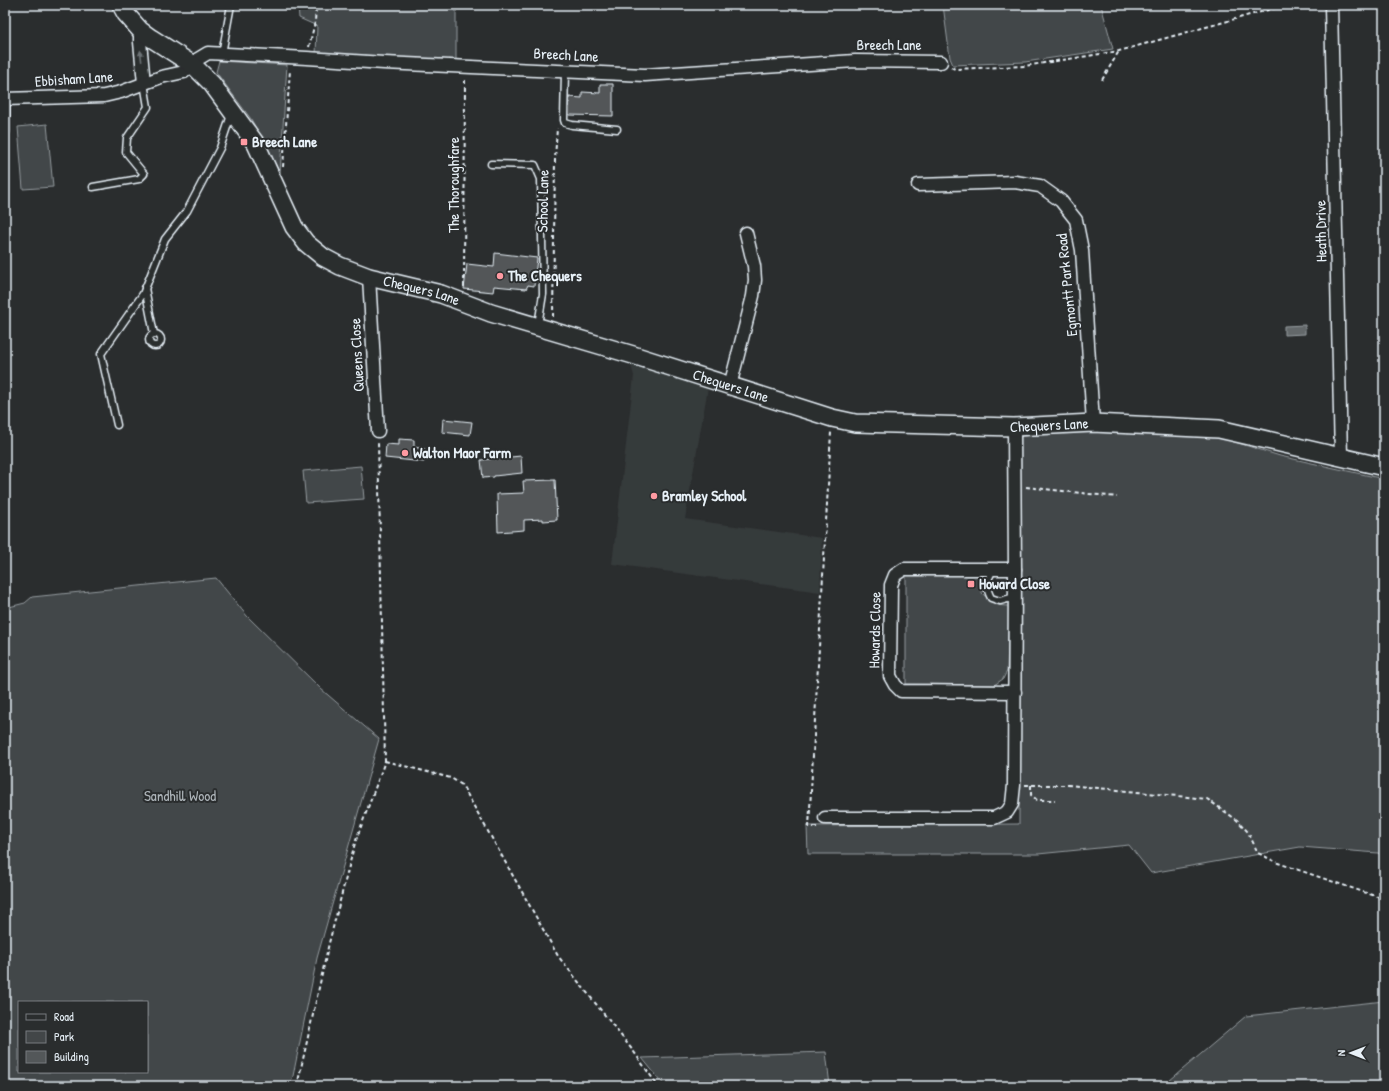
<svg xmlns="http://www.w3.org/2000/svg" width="1389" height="1091" viewBox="0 0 1389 1091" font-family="'Patrick Hand',sans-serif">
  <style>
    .built { fill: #363a3b }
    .green { fill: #424648; stroke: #959ca0; fill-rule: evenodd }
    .water { fill: #63686b; stroke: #989fa3 }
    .building { fill: #535759; stroke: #e8f1f8 }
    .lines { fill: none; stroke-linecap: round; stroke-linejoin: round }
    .lane-casing { stroke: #e8f1f8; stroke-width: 9 }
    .street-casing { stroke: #e8f1f8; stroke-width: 15 }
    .secondary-casing { stroke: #e8f1f8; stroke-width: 20 }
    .path { stroke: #e8f1f8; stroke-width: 2; stroke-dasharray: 4 3; stroke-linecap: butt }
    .lane { stroke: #2a2d2e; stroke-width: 6 }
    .street { stroke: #2a2d2e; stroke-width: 12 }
    .secondary { stroke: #2a2d2e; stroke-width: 17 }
    .oneway { fill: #6c7275 }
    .poi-dot { fill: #ff9aa2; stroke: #2a2d2e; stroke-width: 1.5 }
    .labels { text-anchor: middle; stroke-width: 4; stroke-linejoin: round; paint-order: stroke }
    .street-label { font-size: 15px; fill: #e8f1f8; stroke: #2a2d2e }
    .poi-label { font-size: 15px; font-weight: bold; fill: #e8f1f8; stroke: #2a2d2e; text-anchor: start }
    .park-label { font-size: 15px; fill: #aeb5ba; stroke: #2a2d2e }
  </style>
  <rect width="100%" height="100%" fill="#2a2d2e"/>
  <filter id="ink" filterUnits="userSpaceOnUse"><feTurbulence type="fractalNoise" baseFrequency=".025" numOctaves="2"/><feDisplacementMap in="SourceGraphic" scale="8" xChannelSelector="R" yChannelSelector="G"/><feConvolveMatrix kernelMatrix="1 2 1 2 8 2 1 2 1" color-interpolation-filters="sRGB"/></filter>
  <g filter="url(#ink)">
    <polygon class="built" points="629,358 709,382 685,519 822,538 820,592 612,564 634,376"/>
    <g class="green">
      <polygon points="298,5 456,5 456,61 316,55 317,26 299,18"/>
      <polygon points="943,5 1101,5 1113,49 1025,62 953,65 950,58"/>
      <polygon points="219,61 287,65 280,173 251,119 216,72"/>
      <polygon points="47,124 53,187 23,189 18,127"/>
      <polygon points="1090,432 1219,437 1280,456 1384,479 1384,856 1378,853 1300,847 1151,873 1129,845 1038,854 808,854 807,826 1019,824 1020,436"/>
      <polygon points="361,466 364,499 306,503 303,471"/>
      <path d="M983,574l-1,19c9,10 13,13 27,13l-2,65 -4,8 -9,6 -88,-1v-109z"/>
      <path d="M216,578l31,38 74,73 58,50 -62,219 -24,118 -4,10h-284v-478l20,-5 7,-6zM19,1002h128v70h-128z"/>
      <polygon points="1384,1001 1384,1086 1163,1086 1246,1016"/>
      <polygon points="826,1052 830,1086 665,1086 642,1058"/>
    </g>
    <polygon class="water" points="1305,325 1305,334 1284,335 1284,326"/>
    <g class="building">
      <polygon points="600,84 613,84 613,116 569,115 569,97 582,98 582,92 600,93"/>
      <polygon points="495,253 537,258 534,286 528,285 526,289 494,286 493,292 464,289 467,264 494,267"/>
      <polygon points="443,419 472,422 470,435 442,432"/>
      <polygon points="399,439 414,440 414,447 425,449 424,462 385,458 386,444 399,445"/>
      <polygon points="521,456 522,473 494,476 494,477 483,478 481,460"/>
      <polygon points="555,480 557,520 543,521 543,519 524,520 524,530 498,532 497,494 524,493 523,481"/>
    </g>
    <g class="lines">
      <g class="lane-casing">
        <g id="lane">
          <polyline points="222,54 231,5"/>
          <polyline points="565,71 564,120 565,123 572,125 617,129"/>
          <polyline points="5,138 6,131 6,99"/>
          <polyline points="491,164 535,165 541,179 543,294 538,325"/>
          <polyline points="93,187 139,179 144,174 126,152 127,138 148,107 144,83"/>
          <polyline points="145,288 154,334"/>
          <circle cx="155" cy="340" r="6"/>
          <polyline points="117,425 101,354 143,294 165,239 187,211 220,148 231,115"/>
          <path d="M993,570c-7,12 -8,16 -2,28l9,3 15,-4"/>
        </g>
      </g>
      <g class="street-casing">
        <g id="street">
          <polyline points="1331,5 1341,457"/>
          <polyline points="140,30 140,42 144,83"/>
          <polyline points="5,99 104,96 121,92 161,77 184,72 198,59 208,53 307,58 384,63 645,75 855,61 941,62"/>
          <polyline points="918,185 1015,182 1040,186 1061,201 1076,220 1082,250 1093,423"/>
          <polyline points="369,277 378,431"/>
          <polyline points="730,386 753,296 755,280 754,266 746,233"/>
          <polyline points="1015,692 901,691 895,685 890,676 891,585 895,575 904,569 1015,569"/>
          <polyline points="825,818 994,818 1007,812 1012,804 1014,785 1015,569 1014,427"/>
        </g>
      </g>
      <g class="secondary-casing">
        <g id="secondary">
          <path id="s1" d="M121,5l5,9 14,16 11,8 42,27 19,19 44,60 38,83 12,16 17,14 17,9 29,11 72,17 50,19 142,42 199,63 23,5 159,4 79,-4 126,6 165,38"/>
        </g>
      </g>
      <g class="path">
        <polyline points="309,47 315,22 316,5"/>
        <polyline points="951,67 955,69 1025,66 1119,51 1286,5"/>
        <polyline points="1102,80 1119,51"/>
        <polyline points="283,167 290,70"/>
        <polyline points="464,287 465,78"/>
        <polyline points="553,317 555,159 557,128"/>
        <polyline points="1026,487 1117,497"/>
        <polyline points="385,761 451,778 462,785 558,956 634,1052 658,1086"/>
        <polyline points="1025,785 1068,785 1207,799 1237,820 1248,832 1258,853 1278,863 1384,899"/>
        <polyline points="1031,785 1031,795 1037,800 1055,800"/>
        <polyline points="817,827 809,827 831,432"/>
        <polyline points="297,1086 329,943 355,843 385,761 378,441"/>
      </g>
      <use href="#lane" class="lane"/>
      <use href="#street" class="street"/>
      <use href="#secondary" class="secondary"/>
    </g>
    <defs><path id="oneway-solid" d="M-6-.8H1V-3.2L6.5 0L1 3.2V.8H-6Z"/></defs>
    <use class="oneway" href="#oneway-solid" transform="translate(141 56) rotate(-97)"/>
  </g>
  <g class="poi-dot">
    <rect x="240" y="138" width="8" height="8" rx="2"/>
    <circle cx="500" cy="276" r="4"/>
    <circle cx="405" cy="453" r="4"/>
    <circle cx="654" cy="496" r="4"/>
    <rect x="967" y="580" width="8" height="8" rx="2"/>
  </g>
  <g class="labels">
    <g class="street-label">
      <text x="889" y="50">Breech Lane</text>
      <text transform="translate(566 55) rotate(3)" y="5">Breech Lane</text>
      <text transform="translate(74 79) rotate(-4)" y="5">Ebbisham Lane</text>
      <text transform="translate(454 185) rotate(-90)" y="5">The Thoroughfare</text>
      <text transform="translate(543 201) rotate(-89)" y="5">School Lane</text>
      <text transform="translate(1321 231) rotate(-91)" y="5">Heath Drive</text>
      <text transform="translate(1067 285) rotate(-96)" y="5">Egmontt Park Road</text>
      <text dy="5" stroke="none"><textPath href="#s1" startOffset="434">Chequers Lane</textPath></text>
      <text transform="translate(357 355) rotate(-93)" y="5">Queens Close</text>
      <text dy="5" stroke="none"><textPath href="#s1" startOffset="758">Chequers Lane</textPath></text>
      <text dy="5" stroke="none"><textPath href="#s1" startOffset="1082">Chequers Lane</textPath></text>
      <text transform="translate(875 630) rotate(-89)" y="5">Howards Close</text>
    </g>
    <g class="poi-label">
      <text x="252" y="147">Breech Lane</text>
      <text x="508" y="281">The Chequers</text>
      <text x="413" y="458">Walton Maor Farm</text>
      <text x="662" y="501">Bramley School</text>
      <text x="979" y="589">Howard Close</text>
    </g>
    <g class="park-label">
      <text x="180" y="801">Sandhill Wood</text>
    </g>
  </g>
  <rect width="1389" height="1091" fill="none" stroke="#2a2d2e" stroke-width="20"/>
  <rect x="10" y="10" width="1369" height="1071" fill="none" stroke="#e8f1f8" stroke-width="1.5" filter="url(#ink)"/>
  <rect x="18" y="1001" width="130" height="72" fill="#2a2d2e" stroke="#767b7f"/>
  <rect x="26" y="1014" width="20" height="6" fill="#2a2d2e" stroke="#767b7f"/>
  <text x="54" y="1021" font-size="12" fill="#e8f1f8">Road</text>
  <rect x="26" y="1031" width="20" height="12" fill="#424648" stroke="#767b7f"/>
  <text x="54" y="1041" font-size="12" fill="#e8f1f8">Park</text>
  <rect x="26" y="1051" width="20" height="12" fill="#535759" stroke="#767b7f"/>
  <text x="54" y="1061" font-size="12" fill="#e8f1f8">Building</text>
  <g transform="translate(1351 1053) rotate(270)" stroke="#2a2d2e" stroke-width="3" paint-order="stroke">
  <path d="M0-3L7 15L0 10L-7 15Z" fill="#e8f1f8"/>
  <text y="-6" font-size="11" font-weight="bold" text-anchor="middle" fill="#e8f1f8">N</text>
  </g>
</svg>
